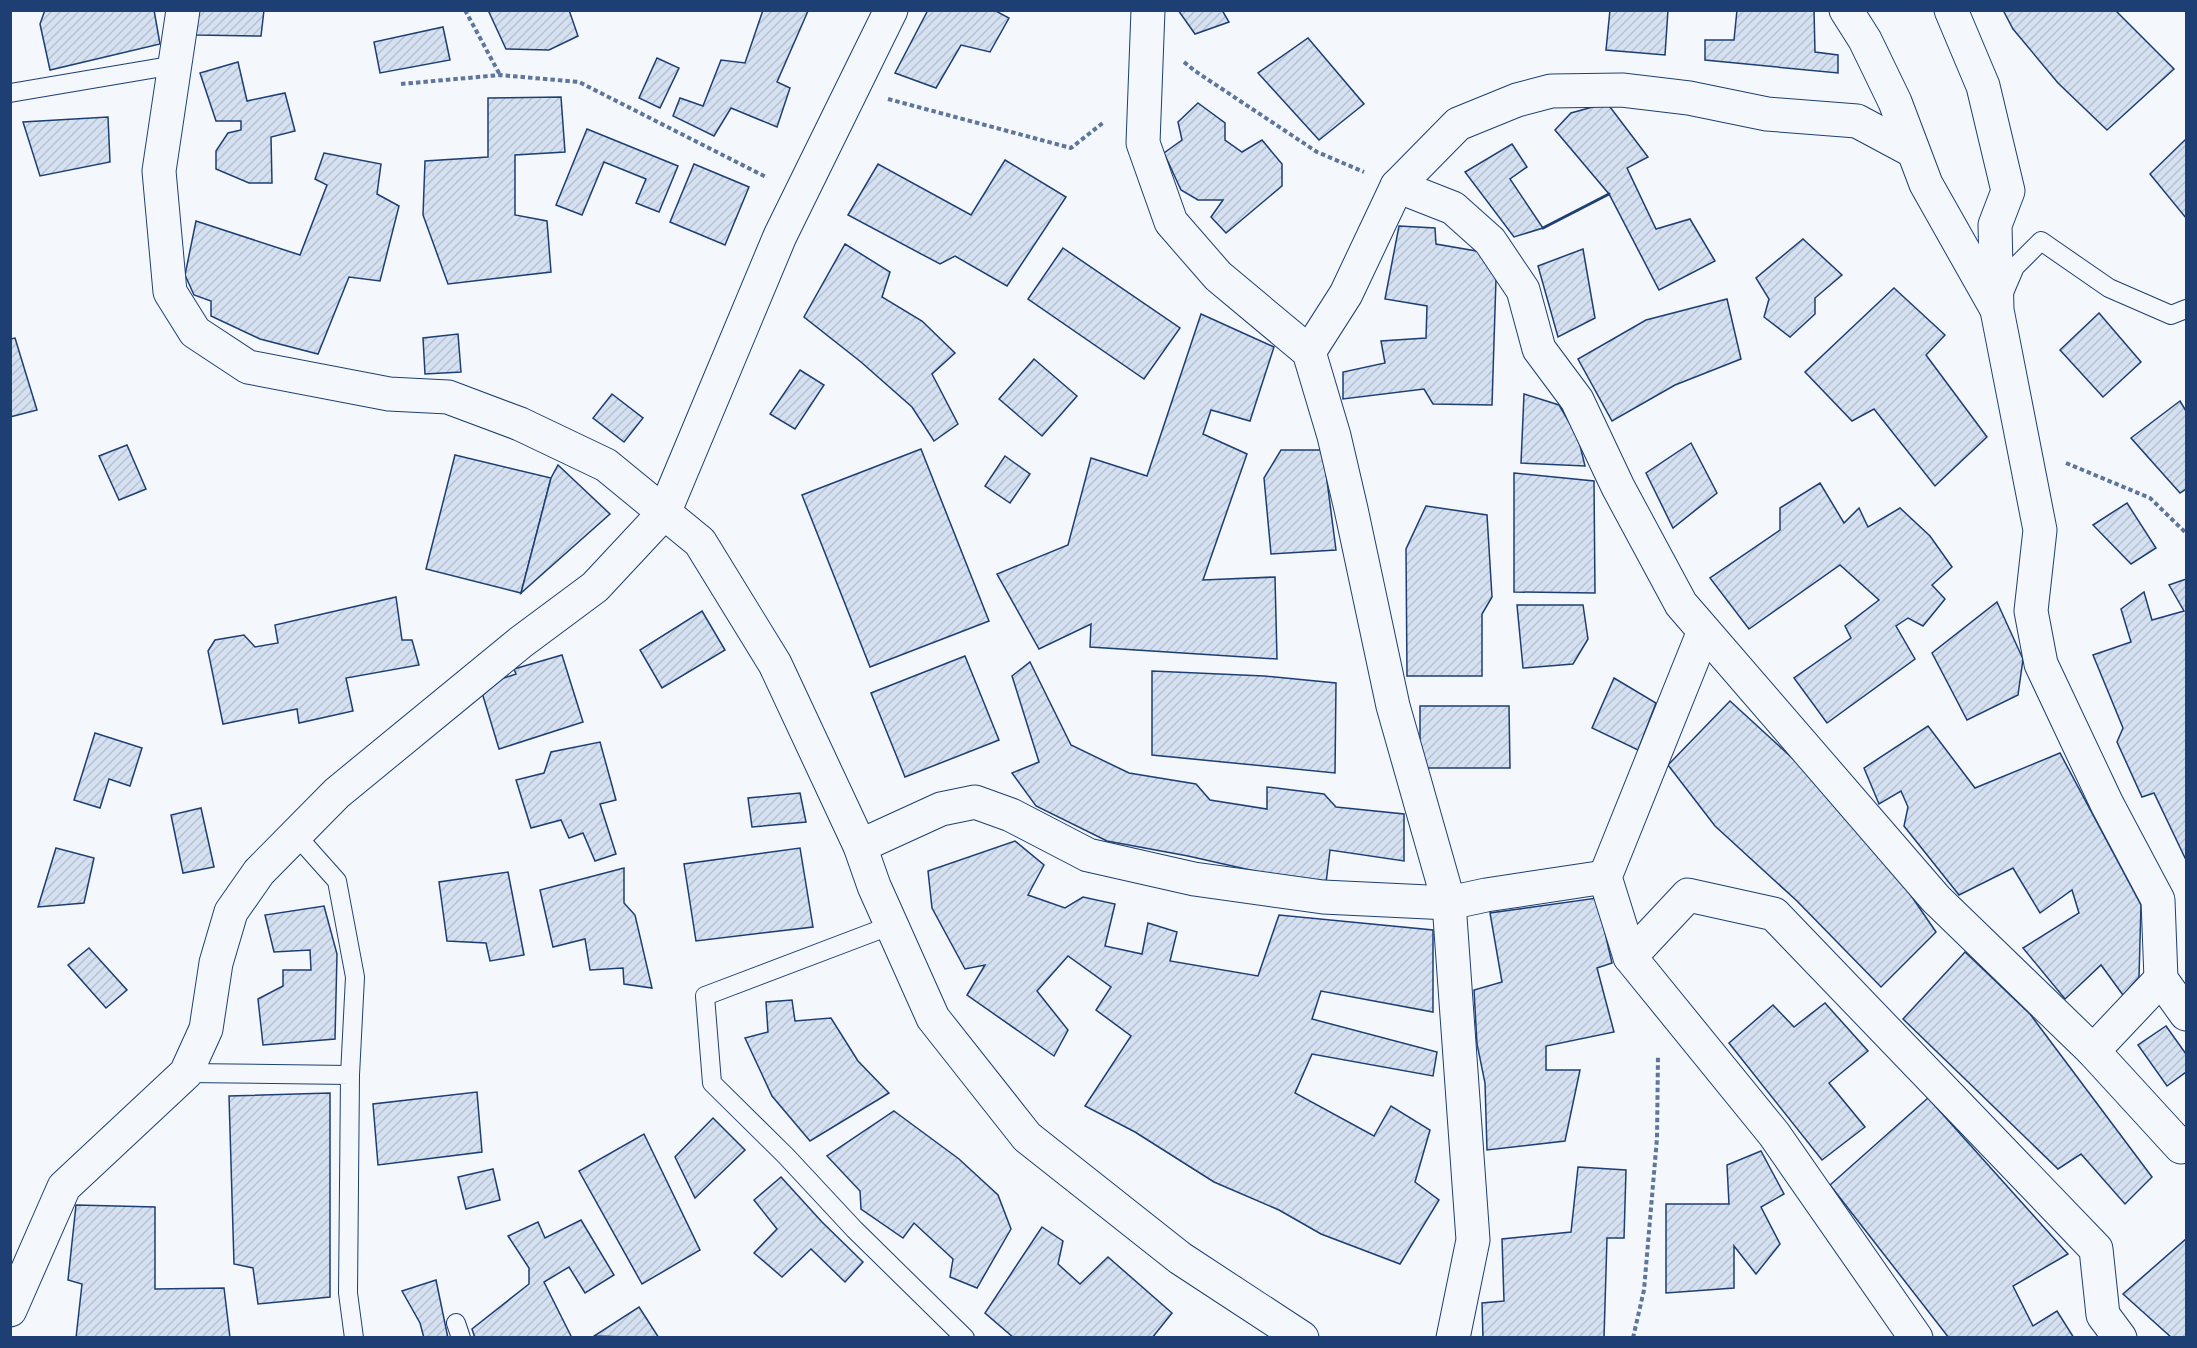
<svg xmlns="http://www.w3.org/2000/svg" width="2197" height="1348" viewBox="0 0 2197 1348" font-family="'Noto Sans',sans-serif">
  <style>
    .building { fill: url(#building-hatch); stroke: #1d3f73; stroke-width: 1.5 }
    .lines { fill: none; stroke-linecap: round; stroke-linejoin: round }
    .lane-casing { stroke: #1d3f73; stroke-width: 20 }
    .street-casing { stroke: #1d3f73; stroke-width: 35 }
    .path { stroke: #5e769c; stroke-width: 4; stroke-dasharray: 4.5 3; stroke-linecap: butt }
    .lane { stroke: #f4f7fb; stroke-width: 18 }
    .street { stroke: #f4f7fb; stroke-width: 33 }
    .wall { stroke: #1d3f73; stroke-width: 3 }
  </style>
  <defs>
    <pattern id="building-hatch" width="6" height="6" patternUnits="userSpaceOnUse" patternTransform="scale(1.5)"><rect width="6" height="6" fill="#d5e0f0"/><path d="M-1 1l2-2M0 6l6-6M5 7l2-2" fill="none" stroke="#b6c1d1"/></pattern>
  </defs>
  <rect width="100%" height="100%" fill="#f4f7fb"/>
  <g class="building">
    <polygon points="45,10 154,10 160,44 50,70 40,24"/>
    <polygon points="198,10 264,10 261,36 196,35"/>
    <polygon points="488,10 569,10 578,36 549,50 506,49"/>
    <polygon points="763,10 808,11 777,82 790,88 777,127 731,108 714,136 673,116 680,98 703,106 721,60 745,63"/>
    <polygon points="928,10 994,10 1009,18 990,52 961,45 936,88 895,73"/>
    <polygon points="1178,10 1222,10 1229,22 1195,34"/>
    <polygon points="1610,10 1668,10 1665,55 1606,50"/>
    <polygon points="1737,10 1814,10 1815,52 1838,55 1838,73 1705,60 1705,40 1734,40"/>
    <polygon points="2003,10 2115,10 2174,69 2107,130 2058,83 2013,29"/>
    <polygon points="443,27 450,60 380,73 374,42"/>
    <polygon points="1308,38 1364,104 1319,140 1258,73"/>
    <polygon points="657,58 679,68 660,108 639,98"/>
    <polygon points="238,62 247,101 285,93 295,131 271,137 272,183 249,183 216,169 216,151 228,133 241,130 241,121 216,121 200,73"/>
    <polygon points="561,97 565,152 515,155 515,215 547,221 551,272 448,284 423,215 425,161 488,157 488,98"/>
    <polygon points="1198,103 1225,123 1225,140 1242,152 1262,140 1282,164 1282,186 1226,233 1211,217 1223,200 1198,200 1181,190 1164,153 1182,140 1178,122"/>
    <polygon points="1607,103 1648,157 1627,168 1656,229 1690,219 1715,261 1659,290 1609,194 1555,130 1571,113"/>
    <polygon points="108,117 110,162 40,176 23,122"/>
    <polygon points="587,129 678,166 659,212 636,203 646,179 604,162 582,215 556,205"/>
    <polygon points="2186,139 2186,218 2150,174"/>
    <polygon points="1512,144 1527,167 1510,179 1543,228 1514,237 1465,172"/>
    <polygon points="324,153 381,164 377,194 399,206 380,281 349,277 318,354 260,339 211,316 211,301 194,295 185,275 196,221 300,255 327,185 315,179"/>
    <polygon points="1005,160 1066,197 1007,286 955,256 940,264 848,215 878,164 971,215"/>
    <polygon points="694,164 749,187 725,245 670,222"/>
    <polygon points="1399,226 1435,228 1436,244 1482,252 1496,279 1492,405 1433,404 1424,389 1343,399 1343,372 1385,363 1381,341 1426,338 1427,306 1385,299"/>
    <polygon points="1803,239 1842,275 1815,298 1815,314 1790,337 1764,317 1769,299 1756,278"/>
    <polygon points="845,244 890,272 882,297 922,321 955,353 932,374 958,424 934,441 912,407 861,362 804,317"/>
    <polygon points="1063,248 1180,328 1144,379 1028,299"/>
    <polygon points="1583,249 1595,318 1558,337 1538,266"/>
    <polygon points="1894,288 1945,335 1926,355 1987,437 1935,486 1874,409 1852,421 1805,372"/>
    <polygon points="1727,299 1741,359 1675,385 1612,421 1578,359 1646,320"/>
    <polygon points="2099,313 2141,362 2103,397 2060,350"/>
    <polygon points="1201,314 1274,347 1250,421 1211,410 1203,434 1247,454 1203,580 1275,577 1277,659 1090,647 1091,624 1039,649 997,574 1068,545 1091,458 1147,476"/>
    <polygon points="458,334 461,372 425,374 423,338"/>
    <polygon points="15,338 37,410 10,417 10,339"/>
    <polygon points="1034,359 1077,396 1042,436 999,399"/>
    <polygon points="800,370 824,385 795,429 770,414"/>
    <polygon points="612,394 643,418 624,442 593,418"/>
    <polygon points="1524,394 1559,405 1578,437 1585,466 1521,463"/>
    <polygon points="2180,401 2186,411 2186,489 2180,493 2131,438"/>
    <polygon points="1691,443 1717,493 1673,528 1646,473"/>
    <polygon points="127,445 146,489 119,500 99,456"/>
    <polygon points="921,449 989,621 870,667 802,495"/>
    <polygon points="1281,450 1323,450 1336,550 1271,554 1264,478"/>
    <polygon points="455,455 551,478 521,593 426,569"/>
    <polygon points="1005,456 1030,474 1010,503 985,486"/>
    <polygon points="558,465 610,514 521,593 551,478"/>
    <polygon points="1514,473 1594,481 1595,593 1514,592"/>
    <polygon points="1820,483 1844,523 1859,508 1868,527 1900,508 1930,536 1952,567 1932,585 1945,599 1923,626 1908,618 1896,626 1915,659 1827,723 1794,678 1851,638 1845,626 1879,600 1840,565 1749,629 1710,578 1780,530 1780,508"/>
    <polygon points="2127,503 2156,548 2131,564 2093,525"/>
    <polygon points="1426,506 1487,515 1492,597 1482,614 1482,676 1407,676 1406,549"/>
    <polygon points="2186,579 2186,860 2154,793 2142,797 2117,742 2123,728 2093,655 2131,642 2121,609 2144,592 2152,620 2184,611 2169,585"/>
    <polygon points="396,597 402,640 412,640 419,665 346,678 353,711 299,723 297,709 223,724 208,651 215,640 244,635 255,647 278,643 275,625"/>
    <polygon points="1997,602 2023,659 2018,695 1967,720 1932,653"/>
    <polygon points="1517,605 1583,605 1588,639 1573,664 1523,668"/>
    <polygon points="702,611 725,650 662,688 640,650"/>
    <polygon points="562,655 583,722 499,749 480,686 516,674 514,669"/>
    <polygon points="965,656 999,740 905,777 871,693"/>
    <polygon points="1030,662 1071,745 1129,773 1196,784 1210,800 1267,809 1267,787 1324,794 1336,807 1404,814 1404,861 1330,850 1326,883 1259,872 1188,856 1107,841 1036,806 1012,773 1039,762 1012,676"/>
    <polygon points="1152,671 1264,676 1336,683 1335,773 1152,755"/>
    <polygon points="1614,678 1656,703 1638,750 1592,728"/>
    <polygon points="1730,701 1813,777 1901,881 1936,932 1881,987 1797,901 1715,826 1668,765"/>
    <polygon points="1420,706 1509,706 1510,768 1420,768"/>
    <polygon points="1928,726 1975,788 2060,753 2141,905 2139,977 2123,995 2101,965 2065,999 2023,948 2079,913 2072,890 2040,913 2013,868 1959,895 1904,826 1908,807 1901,791 1879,804 1864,768"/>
    <polygon points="95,733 142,748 130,786 109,779 100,808 74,800"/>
    <polygon points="600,742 616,800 600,804 616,854 595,861 583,833 569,838 561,820 531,828 516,780 544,773 551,752"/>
    <polygon points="800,793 806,822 752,827 748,798"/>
    <polygon points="201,808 214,867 183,873 171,815"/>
    <polygon points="1015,841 1044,865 1028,895 1065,908 1083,897 1115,904 1105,946 1142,954 1148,923 1177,932 1170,961 1258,976 1279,915 1433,930 1433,1012 1321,991 1312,1019 1437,1052 1433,1076 1312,1054 1295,1093 1374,1136 1391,1106 1430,1130 1415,1182 1439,1200 1400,1264 1321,1234 1279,1210 1214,1182 1135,1132 1085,1106 1131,1036 1096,1010 1111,987 1068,956 1037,991 1068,1030 1054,1056 967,995 985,965 965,969 932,908 928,871"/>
    <polygon points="56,848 94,858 84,903 38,907"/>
    <polygon points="800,848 813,927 696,941 684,864"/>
    <polygon points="624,868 624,903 635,915 652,988 624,984 623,968 590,970 585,939 553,947 540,890"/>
    <polygon points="508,872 524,955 490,961 486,943 447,941 439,882"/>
    <polygon points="1597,898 1612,963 1597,968 1614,1032 1546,1046 1546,1070 1580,1070 1565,1141 1487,1150 1485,1083 1477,1044 1474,990 1502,982 1490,913"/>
    <polygon points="324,906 337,954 335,1039 263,1045 258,999 283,986 283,970 311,970 310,950 274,952 265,915"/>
    <polygon points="89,948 127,990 106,1008 68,965"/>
    <polygon points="1965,952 2030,1014 2152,1177 2125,1204 2081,1154 2058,1169 1903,1019"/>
    <polygon points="792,1000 795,1021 831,1018 858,1061 889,1093 810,1141 772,1096 745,1038 768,1032 766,1002"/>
    <polygon points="1825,1003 1868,1051 1829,1083 1865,1127 1822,1160 1729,1043 1773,1005 1794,1027"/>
    <polygon points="2166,1026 2186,1054 2186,1072 2167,1086 2138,1045"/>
    <polygon points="477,1092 482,1152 378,1165 373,1104"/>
    <polygon points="330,1093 330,1297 258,1304 253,1268 234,1264 229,1096"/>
    <polygon points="1928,1098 2068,1254 2013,1286 2033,1326 2057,1311 2074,1338 1949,1338 1830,1185"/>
    <polygon points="894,1111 959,1159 998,1195 1011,1229 977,1288 950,1277 953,1259 914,1223 903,1238 861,1209 860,1191 827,1156"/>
    <polygon points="713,1118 745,1150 695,1198 675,1157"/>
    <polygon points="644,1134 700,1250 642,1284 579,1171"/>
    <polygon points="1761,1151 1784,1194 1761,1207 1780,1244 1756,1274 1734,1246 1734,1288 1666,1293 1666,1204 1729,1204 1727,1165"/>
    <polygon points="1578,1167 1626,1170 1624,1238 1607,1238 1604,1338 1483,1338 1482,1303 1504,1301 1502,1239 1571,1232"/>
    <polygon points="493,1169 500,1200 466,1209 458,1177"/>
    <polygon points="781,1177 822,1222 863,1262 845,1282 811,1249 782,1277 754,1253 777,1229 754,1200"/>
    <polygon points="76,1205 155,1207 155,1289 224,1288 230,1338 76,1338 82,1284 68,1280"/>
    <polygon points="581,1220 614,1275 585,1293 569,1267 544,1282 572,1338 475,1338 472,1329 529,1284 529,1268 508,1236 538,1222 545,1238"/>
    <polygon points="1042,1227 1063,1241 1058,1264 1080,1284 1108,1257 1172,1313 1152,1338 1014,1338 985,1313"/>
    <polygon points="2186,1239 2186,1338 2172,1338 2123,1294"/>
    <polygon points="436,1280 448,1338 424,1338 420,1323 402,1291"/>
    <polygon points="639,1307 659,1338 594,1336"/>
  </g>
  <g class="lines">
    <g class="lane-casing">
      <g id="lane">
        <polyline points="10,93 175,65"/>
        <polyline points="2003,295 2015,267 2041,241 2109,288 2171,315 2186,309"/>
        <polyline points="296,835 337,881 355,977 350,1075"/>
        <polyline points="892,925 705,996 712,1083 786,1156 854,1229 965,1338"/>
        <polyline points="186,1073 350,1075 348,1293 354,1338"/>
        <polyline points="456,1323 461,1338"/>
      </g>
    </g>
    <g class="street-casing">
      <g id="street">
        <polyline points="183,10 159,171 170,292 195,332 248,367 389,394 448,397 520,424 606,465 700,542 775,664 860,846 874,886 933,1018 1027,1137 1180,1258 1302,1338"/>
        <polyline points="1148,10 1143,143 1171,222 1218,276 1309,352 1334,436 1351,509 1393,706 1449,903 1473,1240 1453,1338"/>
        <polyline points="1846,10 1865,40 1895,102 1926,184 1996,308"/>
        <polyline points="1951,10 1983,86 2008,191 1995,225 1997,310 2040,530 2031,611 2041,664 2107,804 2158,900 2161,979 2186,1014"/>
        <polyline points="1397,186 1458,124 1517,100 1551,91 1622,90 1689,98 1767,114 1857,121 1913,151"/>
        <polyline points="1309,352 1346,294 1397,186 1453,208 1490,241 1523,290 1539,349 1577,400 1618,487 1681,604 1936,899 2093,1051 2181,1147"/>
        <polyline points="1704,631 1605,877 1630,957 1774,1134 1916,1338"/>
        <polyline points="860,846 941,809 975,802 1011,815 1088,855 1194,879 1323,897 1449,903 1486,895 1605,877"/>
        <polyline points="1630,957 1688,895 1774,914 2096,1249 2103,1315 2120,1338"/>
        <polyline points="2093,1051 2161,979"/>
        <polyline points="10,1310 64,1187 186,1073 206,1029 216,963 231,912 259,872 337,793 521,642 595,587 664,513 780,236 891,10"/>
      </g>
    </g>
    <g class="path">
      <polyline points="465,10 500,75"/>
      <polyline points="1184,62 1195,71 1317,152 1364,172"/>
      <polyline points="401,84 500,75 579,82 766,177"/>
      <polyline points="888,99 1071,148 1104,122"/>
      <polyline points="2066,463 2150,498 2186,533"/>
      <polyline points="1633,1338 1644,1290 1657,1138 1658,1055"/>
    </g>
    <use href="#lane" class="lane"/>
    <use href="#street" class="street"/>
    <polyline class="wall" points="1543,228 1609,194"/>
  </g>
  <rect width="2197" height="1348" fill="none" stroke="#1d3f73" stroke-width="24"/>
</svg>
